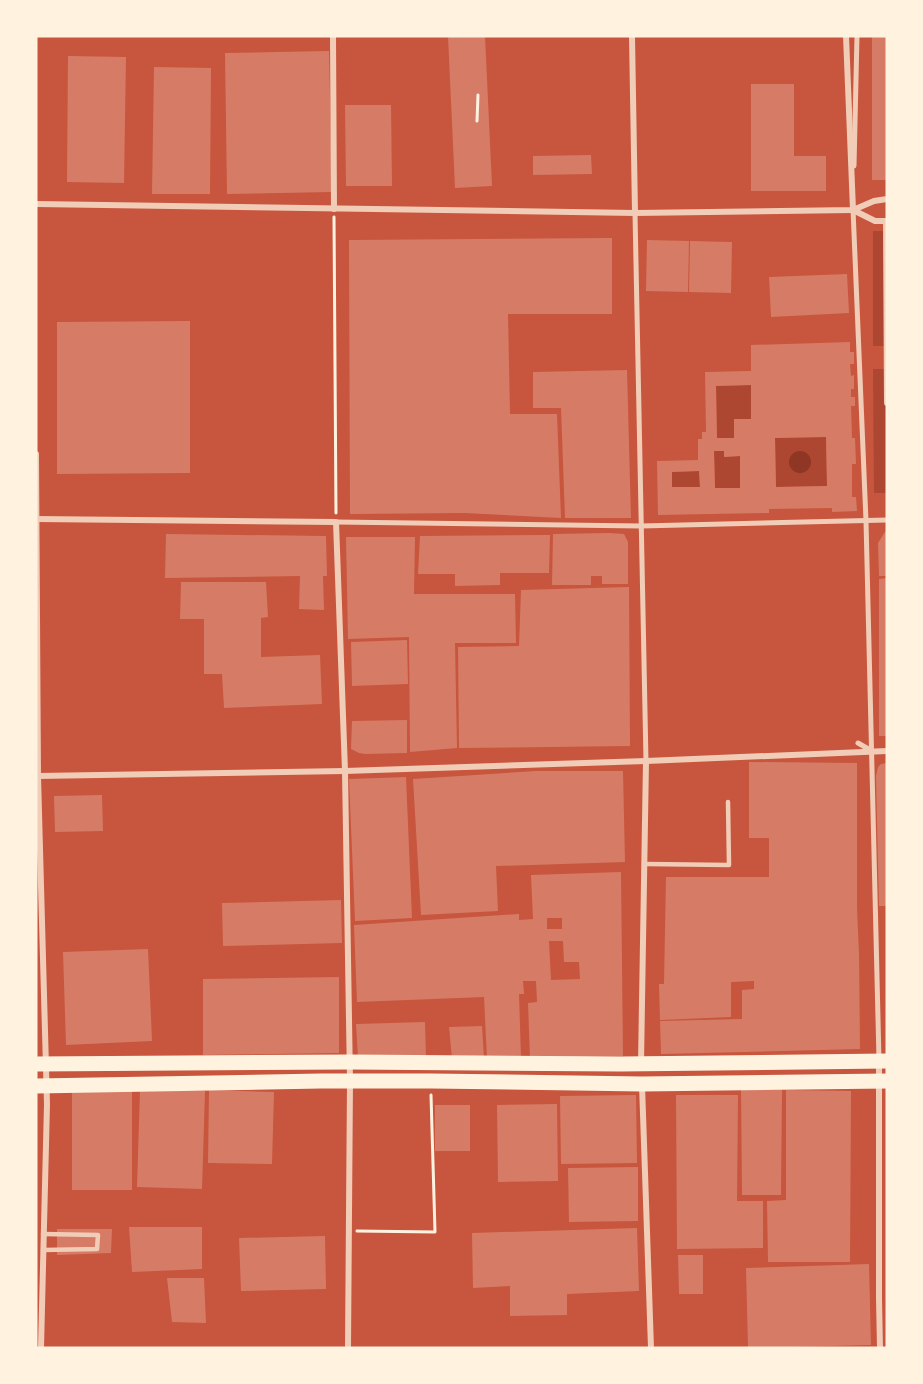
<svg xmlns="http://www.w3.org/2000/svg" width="923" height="1384" viewBox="0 0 923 1384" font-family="'Fira Sans Condensed',sans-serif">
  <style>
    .green { fill: #ae4732 }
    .water { fill: #8f3625 }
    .building { fill: #d67c66; fill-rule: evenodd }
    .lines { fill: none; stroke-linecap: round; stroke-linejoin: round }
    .path { stroke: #fff3e0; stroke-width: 3 }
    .service { stroke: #f1ccb7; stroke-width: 4.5 }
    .pedestrian { stroke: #f1ccb7; stroke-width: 5 }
    .minor { stroke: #f1ccb7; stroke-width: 6 }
    .primary { stroke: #fff3e0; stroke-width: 15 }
  </style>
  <rect width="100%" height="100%" fill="#c8553d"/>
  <g class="green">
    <rect x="873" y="231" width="14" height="115"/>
    <polygon points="873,369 887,369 887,493 874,493"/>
    <polygon points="751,385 751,419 734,419 734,438 717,438 716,386"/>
    <polygon points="826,437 827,486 776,487 775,438"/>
    <polygon points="714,451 724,451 724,457 740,456 740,488 715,488"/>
    <polygon points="699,471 700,487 672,487 672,472"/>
  </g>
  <circle class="water" cx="800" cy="462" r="11"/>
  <g class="building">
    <polygon points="448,36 485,36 492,186 455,188"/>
    <rect x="872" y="36" width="15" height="144"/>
    <polygon points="329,51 332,192 227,194 225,53"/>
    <polygon points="68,56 126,57 124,183 67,182"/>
    <polygon points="154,67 211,68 210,194 152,194"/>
    <polygon points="751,84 794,84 794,156 826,156 826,191 751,191"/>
    <polygon points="345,105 391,105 392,186 346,186"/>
    <polygon points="591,155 592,174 533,175 533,156"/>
    <polygon points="612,238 612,314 508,314 510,414 557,414 561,518 464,513 350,514 349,240"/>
    <polygon points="647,240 689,241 688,292 646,291"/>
    <polygon points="690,241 732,242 731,293 689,292"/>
    <polygon points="847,274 849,313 771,317 769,277"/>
    <polygon points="190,321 190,473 57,474 57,322"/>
    <path d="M850,342v10h4v12h-4l1,12 3,-1v14h-3v8h4v9h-4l1,32h3l1,26h-4v33h4l1,14 -25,1v-4l-63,1v4l-111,2 -1,-54 41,-1v-21h4v-7h4l-1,-60 46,-1v-26zM751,385v34h-17v19h-17l-1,-52zM826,437l1,49 -51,1 -1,-49zM714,451h10v6l16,-1v32h-25zM699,471l1,16h-28v-15z"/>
    <polygon points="627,370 631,518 565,518 561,408 533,408 533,372"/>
    <polygon points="885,532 887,532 887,576 879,576 878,543"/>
    <polygon points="609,533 624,534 628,542 628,584 602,584 602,576 591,576 591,585 552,585 553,534"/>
    <polygon points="166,534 326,536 327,576 323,576 324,610 299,609 300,576 165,578"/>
    <polygon points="550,535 549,573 500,573 500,585 455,586 455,574 418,574 420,536"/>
    <polygon points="346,537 415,537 414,594 515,594 516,643 455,643 457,748 410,752 409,637 348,639"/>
    <polygon points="887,578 887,736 879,736 879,579"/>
    <polygon points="181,582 266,582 268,617 261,618 261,657 320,655 322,704 224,708 222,674 204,674 204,619 180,619"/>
    <polygon points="629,587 630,746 459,748 458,647 519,646 521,590"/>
    <polygon points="407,640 408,684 352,686 351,642"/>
    <polygon points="407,720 407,753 365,754 359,753 351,749 352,721"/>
    <polygon points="749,762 857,763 857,908 859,954 860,1049 661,1054 660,1021 742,1019 742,990 754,989 754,981 731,982 731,1017 660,1020 659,984 664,984 666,877 769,877 769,838 749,838"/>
    <polygon points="887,763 887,906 879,906 876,776 878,767 881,764"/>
    <polygon points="536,771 623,771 625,862 496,866 498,911 421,915 413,779"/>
    <polygon points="406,777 412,918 355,921 349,779"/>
    <polygon points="102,795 103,831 55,832 54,796"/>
    <path d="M621,872l2,184 -93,2 -2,-55 9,-1 -1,-21h-13l1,13h-5l2,64 -34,1 -3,-62 -127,5 -3,-77 165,-11v6l14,-1 -2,-44zM547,918h15v11h-15zM549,941h14l1,21h15l1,17 -29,1z"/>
    <polygon points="341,900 342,943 223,946 222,903"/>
    <polygon points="148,949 152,1041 66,1045 63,952"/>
    <polygon points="339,977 339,1053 203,1055 203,979"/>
    <polygon points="425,1022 426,1058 358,1057 356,1024"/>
    <polygon points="482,1026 484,1058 452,1059 449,1027"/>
    <polygon points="140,1089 205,1091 202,1189 137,1187"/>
    <polygon points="209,1090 274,1092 272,1164 208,1163"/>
    <polygon points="741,1090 782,1090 781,1195 742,1195"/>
    <polygon points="786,1090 851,1091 850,1262 768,1262 767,1201 786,1200"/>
    <rect x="72" y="1091" width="60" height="99"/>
    <polygon points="636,1095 637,1163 561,1164 560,1096"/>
    <polygon points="676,1095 738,1095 737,1201 763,1201 763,1248 677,1249"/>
    <polygon points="557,1104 558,1181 498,1182 497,1105"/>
    <rect x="435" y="1105" width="35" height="46"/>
    <polygon points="638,1167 638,1221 569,1222 568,1168"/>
    <polygon points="129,1227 202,1227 202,1269 132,1272"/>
    <polygon points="637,1228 639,1291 567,1294 567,1315 510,1316 510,1286 473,1288 472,1233"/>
    <polygon points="57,1229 112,1229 111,1253 57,1255"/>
    <polygon points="325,1236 326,1289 241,1291 239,1238"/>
    <polygon points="678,1255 703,1255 703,1294 679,1294"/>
    <polygon points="869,1264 871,1345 748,1348 746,1268"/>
    <polygon points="167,1278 204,1278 206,1323 172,1322"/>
  </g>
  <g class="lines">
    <g class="path">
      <polyline points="477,121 478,95"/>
      <polyline points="334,217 336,513"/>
      <polyline points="357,1231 435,1232 431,1095"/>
    </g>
    <g class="service">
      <polyline points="645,864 729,865 728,802"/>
      <polyline points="43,1250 97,1249 98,1235 43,1234"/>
    </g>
    <g class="pedestrian">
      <polyline points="854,166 857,36"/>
      <polyline points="853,209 866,521 879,1060"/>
      <polyline points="635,213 646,761"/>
      <polyline points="336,522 641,526 887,520"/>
      <polyline points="858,743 872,751"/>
    </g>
    <g class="minor">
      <polyline points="333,36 334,209"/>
      <polyline points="632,36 635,213"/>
      <polyline points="846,36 853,210"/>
      <polyline points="36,204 635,213 853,210 874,201 887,199"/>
      <polyline points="853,210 875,221 887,221"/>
      <polyline points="886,221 887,403"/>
      <polyline points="36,454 38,776 47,1104 41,1348"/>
      <polyline points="36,519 336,522 345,771 350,1081 348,1348"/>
      <polyline points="37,776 345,771 646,761 887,751"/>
      <polyline points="879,1061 879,1299 880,1348"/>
      <polyline points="641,1063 646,761"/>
      <polyline points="642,1085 651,1348"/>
    </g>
    <g class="primary">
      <polyline points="36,1064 350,1062 621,1064 887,1061"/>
      <polyline points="36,1086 321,1081 431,1081 642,1084 887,1081"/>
    </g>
  </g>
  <rect width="923" height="1384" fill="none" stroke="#fff3e0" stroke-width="75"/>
</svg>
